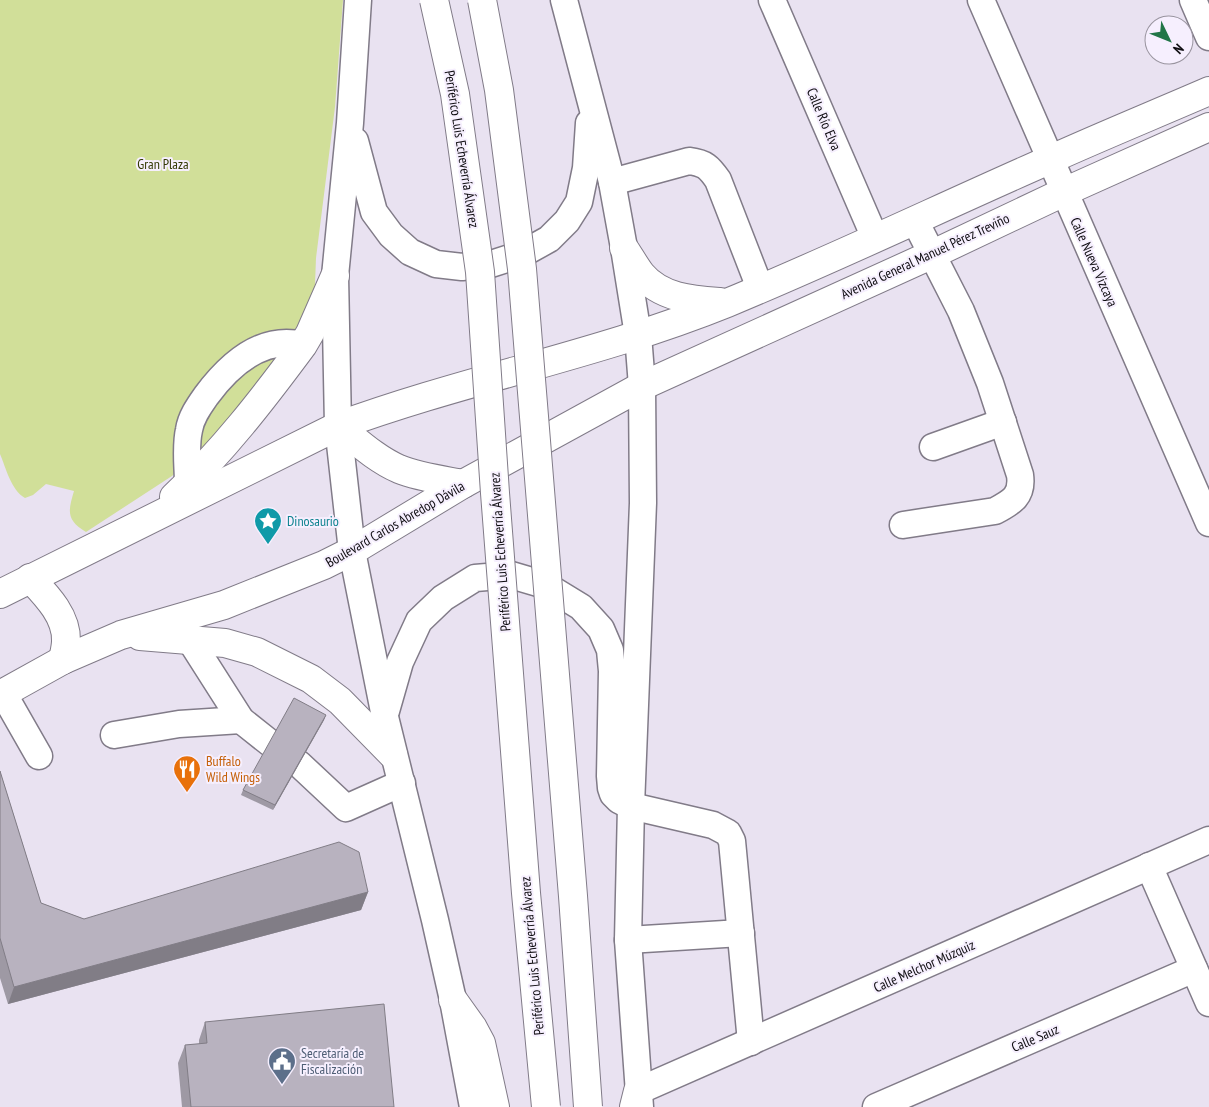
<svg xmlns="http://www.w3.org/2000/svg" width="1209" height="1107" viewBox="0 0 1209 1107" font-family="'PT Sans Narrow',sans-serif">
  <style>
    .green { fill: #d1df99 }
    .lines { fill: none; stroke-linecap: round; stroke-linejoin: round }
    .minor-casing { stroke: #817b88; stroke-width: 29 }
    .major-casing { stroke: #817b88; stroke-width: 30 }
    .highway-casing { stroke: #817b88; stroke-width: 30 }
    .minor { stroke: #fff; stroke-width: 26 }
    .major { stroke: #fff; stroke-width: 28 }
    .highway { stroke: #fff; stroke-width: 28 }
    .highway-bridge-casing { stroke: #817b88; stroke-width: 30; stroke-linecap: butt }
    .highway-bridge { stroke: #fff; stroke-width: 28 }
    .wall { fill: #9e99a4 }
    .shaded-wall { fill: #817d86 }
    .building { fill: #b8b2bf; stroke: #817d86 }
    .labels { text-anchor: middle; stroke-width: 4; stroke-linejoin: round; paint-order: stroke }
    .street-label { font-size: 14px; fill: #0e0c10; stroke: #f6effe }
    .park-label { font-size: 14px; fill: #313800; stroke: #f6effe }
    .culture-label { font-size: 14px; fill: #0d838f; stroke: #f6effe; text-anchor: start }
    .food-label { font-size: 14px; fill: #c56008; stroke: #f6effe; text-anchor: start }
    .service-label { font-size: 14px; fill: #4e5e75; stroke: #f6effe; text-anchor: start }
  </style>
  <rect width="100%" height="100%" fill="#e9e2f1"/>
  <path class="green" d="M0,0h343l-8,107 -19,151 -1,27 -9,29 -22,45 -79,87 -33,30 -86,56c-20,-12 -18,-21 -12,-41l-28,-7 -13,11 -8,3c-14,-8 -19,-30 -25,-44z"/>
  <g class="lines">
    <g class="minor-casing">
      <g id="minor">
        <polyline points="358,0 350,123 335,276 338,426 352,551 385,717 435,920 453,1000 473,1107"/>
        <polyline points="564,0 612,182 624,248 638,335 642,386 643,503 631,806 628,940 640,1107"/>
        <polyline points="772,0 875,238"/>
        <polyline points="981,0 1209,523"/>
        <polyline points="1193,0 1209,37"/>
        <polyline points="355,141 374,212 391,235 410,252 436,264 462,267 491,264 522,254 549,239 567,221 579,202 586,168 589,123"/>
        <path d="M612,182l77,-21c16,2 20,6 29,19l42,108"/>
        <polyline points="933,447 1003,422"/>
        <path d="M188,484c0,-17 -3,-37 1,-54 2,-13 10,-24 17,-34 23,-31 56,-61 97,-51"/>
        <path d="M903,525l92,-14c17,-9 28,-15 25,-36l-30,-92 -29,-72 -46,-90"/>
        <polyline points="190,640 241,720 270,743"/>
        <polyline points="3,693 39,756"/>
        <polyline points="386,711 400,662 419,621 443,598 475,578 511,575 545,585 581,607 601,629 610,650 612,671 610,776 611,788 613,794 619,800 631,806 713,825 728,833 732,841 751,1042"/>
        <polyline points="114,735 179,724 241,720"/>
        <polyline points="299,764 346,808 402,783"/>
        <polyline points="1149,866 1209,1003"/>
        <polyline points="628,940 741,933"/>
        <polyline points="638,1091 1209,840"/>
        <polyline points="876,1107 1194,969"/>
      </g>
    </g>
    <g class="major-casing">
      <g id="major">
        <path d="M624,248c6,9 11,18 17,26 20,24 51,26 79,28"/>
        <path d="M338,426c19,15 38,33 61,43 20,8 43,11 64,15"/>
        <path d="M174,497c49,-46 89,-98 129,-152l7,-12 25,-57"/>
        <path d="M30,578c16,17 37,38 36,63 0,6 -2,13 -3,19"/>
        <path d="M0,594l338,-168c128,-47 263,-72 389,-123 109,-45 215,-96 322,-143 53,-24 107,-46 160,-69"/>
        <polyline points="140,636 225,643 257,652 311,679 340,701 393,755"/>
        <polyline points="0,695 63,660 121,635 224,605 324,565 352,551 463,484 642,386 933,254 1064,192 1209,127"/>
      </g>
    </g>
    <g class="highway-casing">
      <g id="highway">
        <polyline points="453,1000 473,1028 481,1043 495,1107"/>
        <polyline points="634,1107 638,1091"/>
      </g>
    </g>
    <use href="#minor" class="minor"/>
    <use href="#major" class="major"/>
    <use href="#highway" class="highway"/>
    <g class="highway-bridge-casing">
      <g id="highway-bridge">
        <polyline points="434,0 455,94 480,272 495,493 526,893 546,1107"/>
        <polyline points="482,0 499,90 522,269 573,896 588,1107"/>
      </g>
    </g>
    <use href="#highway-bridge" class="highway-bridge"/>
  </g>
  <g class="wall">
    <polygon points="326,715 324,720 273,810 241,795 243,790"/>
    <polygon points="0,771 41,903 84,919 368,892 361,910 8,1004 0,978"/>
    <polygon points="205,1022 394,1107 182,1107 178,1063 185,1045 199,1044 199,1040"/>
  </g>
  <g class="shaded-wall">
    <polygon points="326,715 324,720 273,810 275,805"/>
    <polygon points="368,892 361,910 8,1004 14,987"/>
  </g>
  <g class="building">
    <polygon points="294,698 326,715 275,805 243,790"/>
    <polygon points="0,771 41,903 84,919 339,842 359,852 368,892 14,987 0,938"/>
    <polygon points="384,1004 394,1107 191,1107 185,1045 207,1043 205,1022"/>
  </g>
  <defs>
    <g id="sight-pin" transform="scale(1.4375)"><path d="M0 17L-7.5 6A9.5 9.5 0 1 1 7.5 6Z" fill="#0f9aa8" stroke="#f6effe"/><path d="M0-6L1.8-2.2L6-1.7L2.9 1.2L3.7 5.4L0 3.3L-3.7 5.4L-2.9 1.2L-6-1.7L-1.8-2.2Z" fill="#fff"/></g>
    <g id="restaurant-pin" transform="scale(1.4375)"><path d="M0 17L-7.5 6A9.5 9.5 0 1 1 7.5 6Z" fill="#e8710a" stroke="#f6effe"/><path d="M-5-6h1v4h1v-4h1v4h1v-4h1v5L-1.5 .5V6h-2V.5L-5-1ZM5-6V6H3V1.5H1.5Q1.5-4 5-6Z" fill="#fff"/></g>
    <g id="civic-pin" transform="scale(1.4375)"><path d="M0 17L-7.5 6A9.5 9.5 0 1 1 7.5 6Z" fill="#5c6f8a" stroke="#f6effe"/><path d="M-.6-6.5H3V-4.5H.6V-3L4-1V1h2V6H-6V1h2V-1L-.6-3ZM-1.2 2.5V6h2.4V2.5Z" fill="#fff"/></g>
  </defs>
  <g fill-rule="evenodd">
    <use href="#sight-pin" x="268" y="521"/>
    <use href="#restaurant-pin" x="187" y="769"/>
    <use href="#civic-pin" x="282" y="1061"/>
  </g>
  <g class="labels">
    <g class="street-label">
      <text transform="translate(824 119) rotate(67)" y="5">Calle Río Elva</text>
      <text transform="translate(462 149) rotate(81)" y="5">Periférico Luis Echeverría Álvarez</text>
      <text transform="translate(925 256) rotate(-25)" y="5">Avenida General Manuel Pérez Treviño</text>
      <text transform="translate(1094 262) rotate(66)" y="5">Calle Nueva Vizcaya</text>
      <text transform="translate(395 524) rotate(-30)" y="5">Boulevard Carlos Abredop Dávila</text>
      <text transform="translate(500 552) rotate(-94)" y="5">Periférico Luis Echeverría Álvarez</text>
      <text transform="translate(532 956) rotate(-95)" y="5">Periférico Luis Echeverría Álvarez</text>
      <text transform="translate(924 966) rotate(-24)" y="5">Calle Melchor Múzquiz</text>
      <text transform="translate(1035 1038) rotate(-23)" y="5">Calle Sauz</text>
    </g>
    <g class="park-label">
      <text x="163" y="169">Gran Plaza</text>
    </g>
    <g class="culture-label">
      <text x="287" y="526">Dinosaurio</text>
    </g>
    <g class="food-label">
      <text x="206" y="766">Buffalo<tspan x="206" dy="16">Wild Wings</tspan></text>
    </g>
    <g class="service-label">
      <text x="301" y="1058">Secretaría de<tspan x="301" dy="16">Fiscalización</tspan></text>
    </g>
  </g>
  <g transform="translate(1169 40) rotate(133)"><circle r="24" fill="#f6effe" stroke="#99949f"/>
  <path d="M0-4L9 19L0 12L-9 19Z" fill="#217547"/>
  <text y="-8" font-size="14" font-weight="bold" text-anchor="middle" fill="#0e0c10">N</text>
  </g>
</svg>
